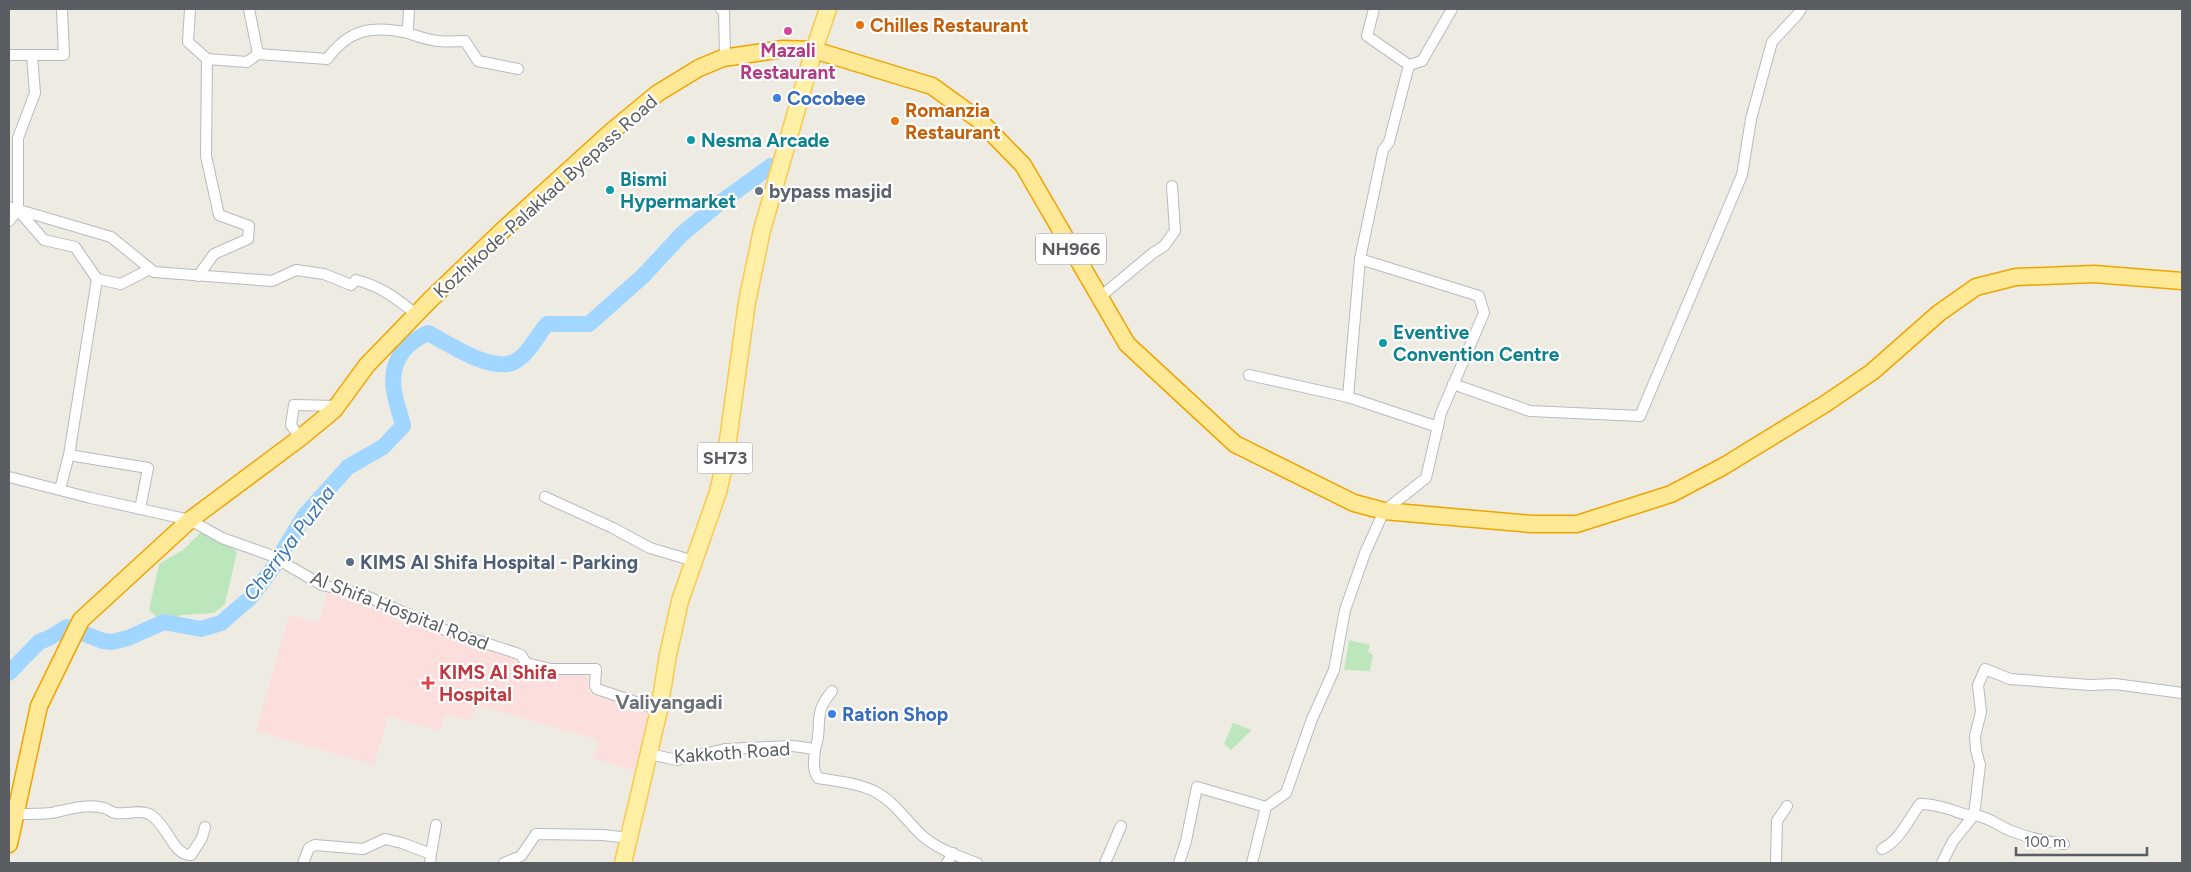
<svg xmlns="http://www.w3.org/2000/svg" width="2191" height="872" viewBox="0 0 2191 872" font-family="Figtree,sans-serif">
  <style>
    .medical { fill: #fcdfdc }
    .green { fill: #bce7bc }
    .lines { fill: none; stroke-linecap: round; stroke-linejoin: round }
    .river { stroke: #a0d6ff; stroke-width: 16 }
    .minor-casing { stroke: #b7babf; stroke-width: 12 }
    .primary-casing { stroke: #f9c950; stroke-width: 19 }
    .trunk-casing { stroke: #efa400; stroke-width: 19 }
    .minor { stroke: #fff; stroke-width: 10 }
    .primary { stroke: #fff0a5; stroke-width: 16 }
    .trunk { stroke: #ffe896; stroke-width: 16 }
    .food-dot { fill: #e8710a; stroke: #fff; stroke-width: 2 }
    .hotel-dot { fill: #d1479c; stroke: #fff; stroke-width: 2 }
    .shop-dot { fill: #3f7fe0; stroke: #fff; stroke-width: 2 }
    .culture-dot { fill: #0f9aa8; stroke: #fff; stroke-width: 2 }
    .worship-dot { fill: #6b7280; stroke: #fff; stroke-width: 2 }
    .service-dot { fill: #5c6f8a; stroke: #fff; stroke-width: 2 }
    .health-dot { fill: #e0444e; stroke: #fff; stroke-width: 2 }
    .labels { text-anchor: middle; stroke-width: 4.5; stroke-linejoin: round; paint-order: stroke }
    .shield { fill: #fff; stroke: #8c8e92; stroke-width: 1 }
    .shield-label { font-size: 18px; font-weight: bold; fill: #5a5e63 }
    .food-label { font-size: 19px; font-weight: bold; fill: #c56008; stroke: #fff; text-anchor: start }
    .hotel-label { font-size: 19px; font-weight: bold; fill: #b23c85; stroke: #fff }
    .shop-label { font-size: 19px; font-weight: bold; fill: #366cbe; stroke: #fff; text-anchor: start }
    .culture-label { font-size: 19px; font-weight: bold; fill: #0d838f; stroke: #fff; text-anchor: start }
    .worship-label { font-size: 19px; font-weight: bold; fill: #5b616d; stroke: #fff; text-anchor: start }
    .street-label { font-size: 19px; fill: #5a5e63; stroke: #fff }
    .service-label { font-size: 19px; font-weight: bold; fill: #4e5e75; stroke: #fff; text-anchor: start }
    .health-label { font-size: 19px; font-weight: bold; fill: #be3a42; stroke: #fff; text-anchor: start }
    .water-label { font-size: 20px; font-style: italic; fill: #3976b7; stroke: #fff }
    .neighbourhood-label { font-size: 20px; font-weight: bold; fill: #6b7076; stroke: #fff }
  </style>
  <rect width="100%" height="100%" fill="#eeebe2"/>
  <polygon class="medical" points="328,591 371,600 371,604 396,611 394,620 516,655 515,662 562,675 587,672 588,691 652,710 635,771 594,759 599,740 476,705 471,721 445,714 440,731 388,716 374,765 256,731 289,615 319,623"/>
  <g class="green">
    <polygon points="200,533 218,537 237,552 225,604 214,613 181,615 164,623 149,610 159,564 183,550"/>
    <polygon points="1349,640 1370,645 1368,652 1373,655 1370,671 1344,670"/>
    <polygon points="1233,723 1252,730 1231,750 1224,744"/>
  </g>
  <g class="lines">
    <path class="river" d="M9,673l30,-31 10,-4 18,-11 36,14 9,1 16,-4 36,-16 37,7 20,-6 29,-25 22,-29 33,-54 43,-48 35,-20 20,-21c-2,-10 -6,-20 -8,-30 -7,-30 6,-51 33,-63 20,10 63,40 86,29 14,-7 23,-26 33,-38h42l54,-48 39,-42 35,-29 54,-39"/>
    <g class="minor-casing">
      <g id="minor">
        <polyline points="190,9 188,42 207,59 247,62 258,54 249,9"/>
        <polyline points="721,9 724,11 725,57"/>
        <polyline points="403,32 408,28 409,9"/>
        <path d="M258,54l69,5c21,-28 42,-34 77,-27 11,3 22,8 34,9 8,1 18,0 27,0l13,20 40,8"/>
        <polyline points="9,55 64,55 62,9"/>
        <polyline points="32,56 35,93 18,138 18,210 44,240 75,247 97,279 121,284 150,269"/>
        <polyline points="1409,65 1422,61 1452,9"/>
        <path d="M9,207l102,30 43,35 118,9 24,-11 28,4 27,11 5,-5c25,6 41,19 60,34"/>
        <polyline points="9,221 18,210"/>
        <polyline points="198,276 214,254 248,239 249,226 219,215 206,156 207,59"/>
        <polyline points="1100,297 1153,253 1164,246 1175,231 1172,186"/>
        <polyline points="1249,375 1348,397 1438,427"/>
        <polyline points="1453,384 1530,411 1640,416 1742,175 1751,119 1772,42 1798,14 1801,9"/>
        <polyline points="1348,397 1360,259"/>
        <polyline points="300,438 291,425 294,405 337,406"/>
        <polyline points="69,455 148,468 140,509"/>
        <polyline points="9,477 91,498 190,520 222,538 270,555 322,585 364,595 442,629 516,653 521,655 526,663 551,669 596,669 595,686 597,689 659,710"/>
        <polyline points="60,489 69,455 97,279"/>
        <polyline points="545,497 613,528 650,548 694,561"/>
        <path d="M815,749c9,-24 -4,-33 17,-58"/>
        <path d="M649,754l28,6 48,-11 68,-3 22,3c-1,11 -3,20 3,29 18,3 40,5 56,13 22,11 33,32 51,47 15,12 35,19 52,25"/>
        <polyline points="1266,807 1286,793 1312,719 1334,670 1345,610 1365,553 1384,511 1426,478 1441,413 1484,313 1479,296 1360,259 1383,150 1389,142 1409,65 1367,36 1374,9"/>
        <path d="M16,814c12,0 23,0 35,-1 17,-3 35,-10 53,-5 4,1 7,4 11,5 11,2 23,-4 34,1 18,9 24,42 42,41l11,-17 3,-11"/>
        <path d="M2064,844c-17,-2 -34,-6 -50,-12 -17,-6 -21,-14 -40,-17l6,-50 -4,-15 -1,-14 6,-24 -3,-27 7,-16 25,10 80,6 25,-1 67,9"/>
        <path d="M1882,849c18,-9 26,-29 38,-45 10,0 19,2 29,5 10,3 15,7 25,6"/>
        <polyline points="431,854 436,825"/>
        <polyline points="303,863 309,848 315,845 363,849 385,839 402,843 431,854 430,863"/>
        <polyline points="504,863 521,856 536,834 603,835 629,838"/>
        <polyline points="947,863 953,853"/>
        <polyline points="1105,863 1121,826"/>
        <polyline points="1179,863 1186,841 1197,787 1266,807"/>
        <polyline points="1252,863 1266,807"/>
        <polyline points="1776,863 1777,821 1787,806"/>
        <polyline points="1942,863 1953,841 1974,815"/>
      </g>
    </g>
    <g class="primary-casing">
      <polyline id="primary" points="623,863 659,710 668,655 680,601 718,492 725,462 747,302 762,230 814,50 828,9"/>
    </g>
    <g class="trunk-casing">
      <polyline id="trunk" points="9,844 39,706 81,620 190,520 300,438 334,410 367,365 430,300 504,229 612,131 658,93 699,68 723,58 783,49 814,50 932,86 979,120 1023,165 1127,344 1235,444 1354,503 1384,511 1531,524 1577,524 1671,494 1724,466 1825,404 1872,372 1939,313 1976,287 2016,277 2094,274 2182,281"/>
    </g>
    <use href="#minor" class="minor"/>
    <use href="#primary" class="primary"/>
    <use href="#trunk" class="trunk"/>
  </g>
  <g class="food-dot">
    <circle cx="860" cy="25" r="5"/>
    <circle cx="895" cy="121" r="5"/>
  </g>
  <circle class="hotel-dot" cx="788" cy="31" r="5"/>
  <g class="shop-dot">
    <circle cx="777" cy="98" r="5"/>
    <circle cx="832" cy="714" r="5"/>
  </g>
  <g class="culture-dot">
    <circle cx="691" cy="140" r="5"/>
    <circle cx="610" cy="190" r="5"/>
    <circle cx="1383" cy="343" r="5"/>
  </g>
  <circle class="worship-dot" cx="759" cy="191" r="5"/>
  <circle class="service-dot" cx="350" cy="562" r="5"/>
  <path class="health-dot" d="M425.5 675.5h5v5h5v5h-5v5h-5v-5h-5v-5h5z"/>
  <g class="labels">
    <g class="shield">
      <rect x="1036" y="233.5" width="70" height="31" rx="4"/>
      <rect x="697.5" y="442.5" width="55" height="31" rx="4"/>
    </g>
    <g class="shield-label">
      <text x="1071" y="255">NH966</text>
      <text x="725" y="464">SH73</text>
    </g>
    <g class="food-label">
      <text x="870" y="32">Chilles Restaurant</text>
      <text x="905" y="117">Romanzia<tspan x="905" dy="22">Restaurant</tspan></text>
    </g>
    <g class="hotel-label">
      <text x="788" y="57">Mazali<tspan x="788" dy="22">Restaurant</tspan></text>
    </g>
    <g class="shop-label">
      <text x="787" y="105">Cocobee</text>
      <text x="842" y="721">Ration Shop</text>
    </g>
    <g class="culture-label">
      <text x="701" y="147">Nesma Arcade</text>
      <text x="620" y="186">Bismi<tspan x="620" dy="22">Hypermarket</tspan></text>
      <text x="1393" y="339">Eventive<tspan x="1393" dy="22">Convention Centre</tspan></text>
    </g>
    <g class="worship-label">
      <text x="769" y="198">bypass masjid</text>
    </g>
    <g class="street-label">
      <text transform="translate(545 196) rotate(-42)" y="7">Kozhikode-Palakkad Byepass Road</text>
      <text transform="translate(400 610) rotate(21)" y="7">Al Shifa Hospital Road</text>
      <text transform="translate(732 752) rotate(-4)" y="7">Kakkoth Road</text>
    </g>
    <g class="service-label">
      <text x="360" y="569">KIMS Al Shifa Hospital - Parking</text>
    </g>
    <g class="health-label">
      <text x="439" y="679">KIMS Al Shifa<tspan x="439" dy="22">Hospital</tspan></text>
    </g>
    <g class="water-label">
      <text transform="translate(289 543) rotate(-53)" y="7">Cherriya Puzha</text>
    </g>
    <g class="neighbourhood-label">
      <text x="669" y="709">Valiyangadi</text>
    </g>
  </g>
  <rect width="2191" height="872" fill="none" stroke="#5a5e63" stroke-width="20"/>
  <path d="M2016 847v8h131v-8" fill="none" stroke="#5a5e63" stroke-width="2.5"/>
  <text x="2024" y="847" font-size="15" fill="#5a5e63" stroke="#ffffff" stroke-width="4" paint-order="stroke">100 m</text>
</svg>
